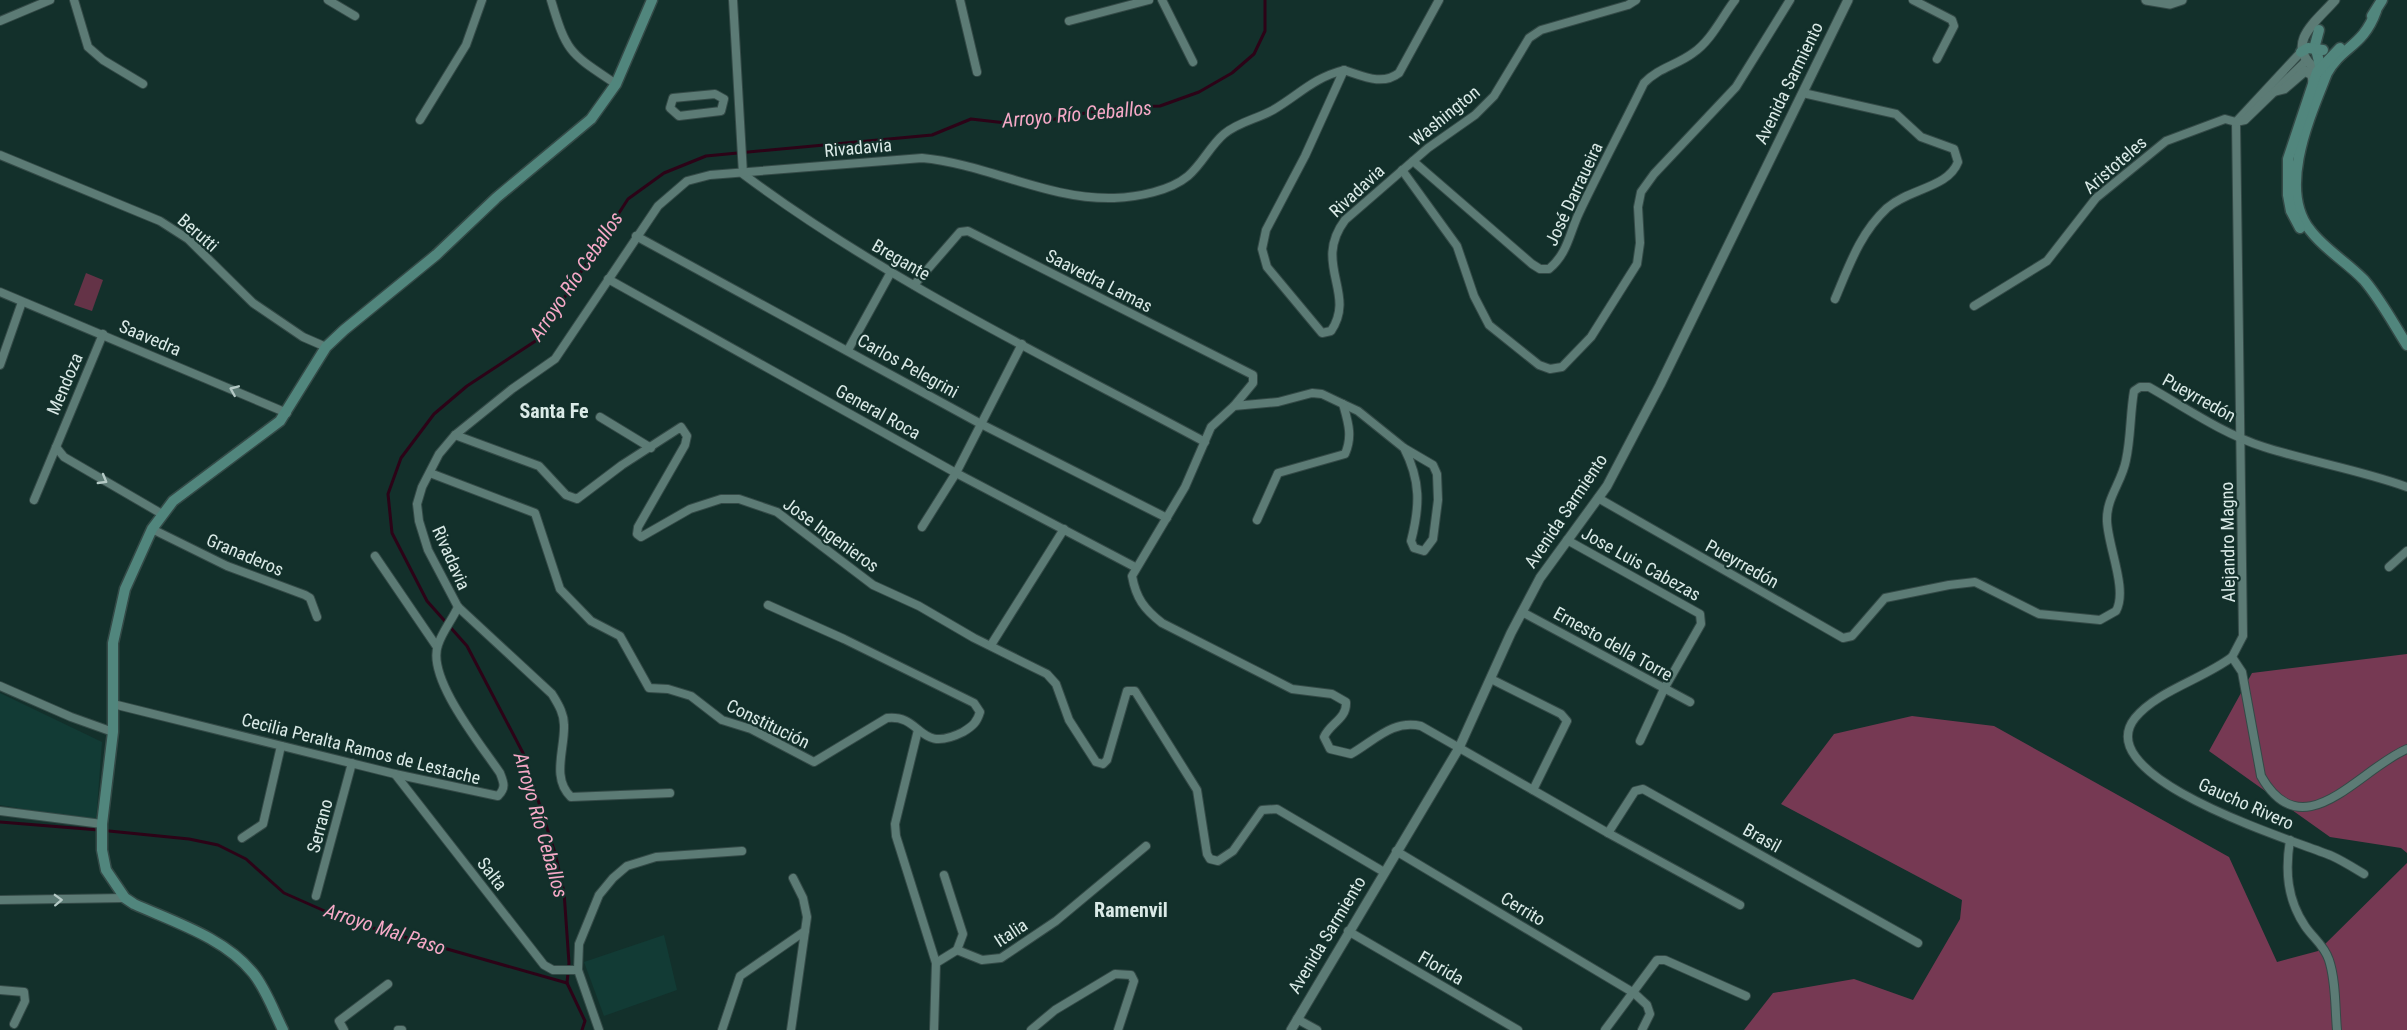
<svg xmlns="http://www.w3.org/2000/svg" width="2407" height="1030" viewBox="0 0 2407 1030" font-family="'Roboto Condensed',sans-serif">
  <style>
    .built { fill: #123b35 }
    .green { fill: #643347 }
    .forest { fill: #763953 }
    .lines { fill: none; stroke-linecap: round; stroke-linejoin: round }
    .stream { stroke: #2c0317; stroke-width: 3 }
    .minor-casing { stroke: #344a47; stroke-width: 10 }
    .tertiary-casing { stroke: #344a47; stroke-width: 11 }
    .secondary-casing { stroke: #344a47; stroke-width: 13 }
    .minor { stroke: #5c7b75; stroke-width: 8 }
    .tertiary { stroke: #5c7b75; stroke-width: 9 }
    .secondary { stroke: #51867d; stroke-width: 10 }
    .oneway { stroke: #b4c9c5 }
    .labels { text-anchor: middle; stroke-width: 4.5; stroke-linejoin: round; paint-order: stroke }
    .street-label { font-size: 18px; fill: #daeae7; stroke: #13302b }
    .water-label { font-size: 20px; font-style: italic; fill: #f6a9c7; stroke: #13302b }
    .neighbourhood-label { font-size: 20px; font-weight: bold; fill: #daeae7; stroke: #13302b }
  </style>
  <rect width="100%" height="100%" fill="#13302b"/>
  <g class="built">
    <polygon points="0,693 102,742 96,821 0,805"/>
    <polygon points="664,935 677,990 604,1016 584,962"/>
  </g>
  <polygon class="green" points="86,273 103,280 92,311 74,305"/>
  <g class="forest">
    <polygon points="2407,654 2407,853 2401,848 2330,837 2209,751 2252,673"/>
    <polygon points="1912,716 1994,726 2229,857 2277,962 2318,951 2407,863 2407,1030 1744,1030 1773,993 1854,979 1913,1000 1960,919 1962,900 1781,804 1834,734"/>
  </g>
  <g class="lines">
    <g class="stream">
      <polyline points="0,822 99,830"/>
      <polyline points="109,831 189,839 218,845 246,859 284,893 345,920 567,983"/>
      <polyline points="582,1030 585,1021 567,983 569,963 564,892 555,853 523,753 467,646 427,601 392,533 388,494 401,458 434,414 467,386 537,340 628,199 664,173 706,156 932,135 971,119 1006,123 1055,119 1116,107 1160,106 1199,92 1232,73 1254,54 1265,31 1265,0"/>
    </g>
    <g class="minor-casing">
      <g id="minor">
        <polyline points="74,0 88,47 103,60 143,84"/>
        <polyline points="328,0 355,16"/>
        <path d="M551,0c16,54 19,53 65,84"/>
        <path d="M733,0l10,174c143,107 306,184 462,268"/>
        <polyline points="960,0 977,72"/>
        <polyline points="1162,0 1193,62"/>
        <polyline points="1913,0 1952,20 1954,26 1937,59"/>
        <polyline points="0,21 50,0"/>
        <polyline points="1069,21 1149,0"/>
        <path d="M1344,70c19,6 38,16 55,3l40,-73"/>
        <path d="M1803,93l93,21 25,23 33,12 4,13c-10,26 -48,26 -71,46 -27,25 -38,58 -52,91"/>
        <polygon points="715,94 724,99 721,111 679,116 670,108 673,98"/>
        <polyline points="420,120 466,45 482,0"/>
        <path d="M2236,122l7,514 -11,21 10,15 19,104c42,75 98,-7 146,-27"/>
        <polyline points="2236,122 2301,52"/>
        <polyline points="0,155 160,221 188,239 253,303 303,337 326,347"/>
        <path d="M1413,161l119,103 8,5h9c19,-16 20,-35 30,-56 21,-44 44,-87 65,-130 14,-15 33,-18 49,-30 18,-12 29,-36 42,-53"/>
        <polyline points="1402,170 1457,246 1474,296 1489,325 1539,365 1550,369 1562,367 1591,337 1637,264 1640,243 1638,207 1641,192 1654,174 1736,87 1790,0"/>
        <polyline points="636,236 981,424 1167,518"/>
        <polyline points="608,279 956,473 1135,567"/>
        <polyline points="914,285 960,232 968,231 1253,375 1253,383 1234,406"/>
        <polyline points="0,292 287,413"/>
        <polyline points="1974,306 2047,261 2096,198 2166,141 2225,119 2236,122 2245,120 2305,62"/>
        <polyline points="848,350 891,272"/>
        <polyline points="0,365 22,302"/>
        <path d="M1343,404l15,7 46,37 29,17 4,9 1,26 -5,39 -9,12 -10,-3 -3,-7c9,-35 10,-60 -7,-93"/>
        <polyline points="600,417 651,448"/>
        <polyline points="455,435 539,466 566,495 577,499 622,465 681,427 687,436 685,445 638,527 637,534 641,537 690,509 721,499 739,499 777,512 873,585 919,606 974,638 1047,674 1056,684 1069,720 1096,762 1103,764 1107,760 1127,691 1135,691 1197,790 1207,854 1210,859 1218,861 1233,851 1262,810 1277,809 1384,872"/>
        <polyline points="56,447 64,457 162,514"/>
        <path d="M430,473l105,40 25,76 31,32 29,15 29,52 19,1 23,7 31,24 29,9 63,33 73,-44c36,-4 30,37 76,14 10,-6 14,-10 17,-20l-6,-9 -130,-64 -76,-34"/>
        <path d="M1598,498l245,140 9,-2 33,-38 64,-13 26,-3 64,32 61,6 16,-9c12,-21 -8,-64 -9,-90 -1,-23 15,-39 19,-61 5,-23 4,-46 8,-69l6,-4h9c37,21 74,47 115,60 47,15 96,23 143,40"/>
        <polyline points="34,500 103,334"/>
        <path d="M1257,520l21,-47 67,-19c8,-18 3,-32 -2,-50l-21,-10 -10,-1 -34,9 -44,4 -23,21 -26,60 -53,89c4,22 12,33 30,47l130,66 40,5 14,8c1,17 -16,21 -22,35l6,12 21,5c23,-13 42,-35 70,-28l187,107 27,-42 8,-2 275,154"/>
        <polyline points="922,527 956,473 1022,344"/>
        <polyline points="152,529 227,566 305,595 310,598 317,617"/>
        <polyline points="1567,540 1700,614 1701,624 1664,689 1640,741"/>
        <polyline points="375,556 437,647"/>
        <polyline points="2389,567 2407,551"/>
        <polyline points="1522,612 1690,702"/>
        <polyline points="991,645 1064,529"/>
        <path d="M2232,657c-29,22 -75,34 -97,61 -48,60 161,123 197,138 11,5 22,12 32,18"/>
        <polyline points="1491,679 1561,714 1567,721 1533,790"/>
        <polyline points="0,686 71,717 113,732"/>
        <path d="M113,704l282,70 103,22c8,-8 6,-13 2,-23 -18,-27 -74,-95 -62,-128 4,-13 14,-25 20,-38"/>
        <polyline points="918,730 895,824 896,836 936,963"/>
        <polyline points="395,774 544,965 553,970 578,970"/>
        <path d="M670,793l-99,4c-20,-19 -6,-48 -7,-72 0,-12 -6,-21 -12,-31l-94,-87 -30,-57 -9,-29 -2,-17 5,-17 17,-33 16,-19 57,-46 43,-30 103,-153 29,-25 23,-6 212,-17c65,6 126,42 192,40 24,-1 56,-7 74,-22 14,-12 22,-30 36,-42 14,-12 33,-15 49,-24 27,-16 40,-32 71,-40l-39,86 -39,74 -4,19 5,18 55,66 9,-2c26,-38 -19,-67 14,-111l83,-72 47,-33 19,-19 35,-58 12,-8 87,-25 8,-5"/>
        <polyline points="0,811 102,824"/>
        <polyline points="1608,833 1740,905"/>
        <polyline points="242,838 263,824 281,746"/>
        <path d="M2290,840c-5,31 -3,59 15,86 8,12 19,19 24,34 7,21 6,48 8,70"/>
        <polyline points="1396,851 1634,993 1647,1005 1650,1014 1642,1030"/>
        <polyline points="944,875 963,934 957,950"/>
        <polyline points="316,896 352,763"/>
        <polyline points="0,900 125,898"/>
        <polyline points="1348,931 1518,1030"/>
        <polyline points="0,990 24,992 25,1001 14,1024"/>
        <polyline points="1297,1019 1317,1030"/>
        <polyline points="344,1030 339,1021 388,984"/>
        <polyline points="398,1030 402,1030"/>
        <polyline points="599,1030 578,970 579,944 599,895 613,878 627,866 656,857 742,851"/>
        <polyline points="722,1030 740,976 805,931"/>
        <polyline points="791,1030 807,917 803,898 793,878"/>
        <polyline points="934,1030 936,963 957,950 982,960 1001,958 1056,921 1146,846"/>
        <polyline points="1031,1030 1055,1010 1115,974 1131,975 1134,981 1118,1030"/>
        <polyline points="1605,1030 1657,960 1665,960 1746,996"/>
      </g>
    </g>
    <g class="tertiary-casing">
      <g id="tertiary">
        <polyline points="2146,0 2170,4 2182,0"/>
        <path d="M2326,68l-13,-1c-28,-25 5,-47 22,-67"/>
        <polyline points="2276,91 2284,89 2305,71 2312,75 2313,83"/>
        <polyline points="1291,1030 1459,748 1511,633 1540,578 1607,486 1660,385 1848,0"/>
      </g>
    </g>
    <g class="secondary-casing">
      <g id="secondary">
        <path d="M2376,11c-13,36 -34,35 -49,62 -17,43 -50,116 -17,157 15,20 37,32 54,50 17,20 29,43 43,65"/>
        <polyline points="2372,16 2382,0"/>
        <polyline points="2319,30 2315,45 2321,70"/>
        <polyline points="2301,52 2308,48 2323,50"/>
        <polyline points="2300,228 2291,211 2288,195 2288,159 2317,72 2340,48"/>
        <path d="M283,1030c-9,-18 -17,-41 -30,-57 -28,-35 -79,-51 -119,-69l-9,-6 -19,-28 -4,-20v-26l11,-92v-89l12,-54 27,-60 21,-28 107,-80 46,-74 18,-17 92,-75 60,-57 95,-79 25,-35 36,-84"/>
      </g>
    </g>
    <use href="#minor" class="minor"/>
    <use href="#tertiary" class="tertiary"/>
    <use href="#secondary" class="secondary"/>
  </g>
  <defs><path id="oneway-chevron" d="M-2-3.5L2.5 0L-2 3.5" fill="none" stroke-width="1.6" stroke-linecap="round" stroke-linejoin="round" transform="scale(1.5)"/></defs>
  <g class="oneway">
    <use href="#oneway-chevron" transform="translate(234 390) rotate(-157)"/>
    <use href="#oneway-chevron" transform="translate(103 480) rotate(30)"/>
    <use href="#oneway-chevron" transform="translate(58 900) rotate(-2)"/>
  </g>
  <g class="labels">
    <g class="street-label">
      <text transform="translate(1789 83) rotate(-64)" y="6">Avenida Sarmiento</text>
      <text transform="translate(1445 116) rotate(-39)" y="6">Washington</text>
      <text transform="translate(858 148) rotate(-5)" y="6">Rivadavia</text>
      <text transform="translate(2115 165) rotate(-41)" y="6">Aristoteles</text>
      <text transform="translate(1357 191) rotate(-43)" y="6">Rivadavia</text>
      <text transform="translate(1574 194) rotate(-65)" y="6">José Darraueira</text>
      <text transform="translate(198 233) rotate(41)" y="6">Berutti</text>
      <text transform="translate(901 260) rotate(30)" y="6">Bregante</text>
      <text transform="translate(1099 281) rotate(27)" y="6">Saavedra Lamas</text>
      <text transform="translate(150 338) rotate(23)" y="6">Saavedra</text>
      <text transform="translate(908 366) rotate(29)" y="6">Carlos Pelegrini</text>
      <text transform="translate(65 384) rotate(-67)" y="6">Mendoza</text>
      <text transform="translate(2199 398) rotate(29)" y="6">Pueyrredón</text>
      <text transform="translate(878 412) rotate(29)" y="6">General Roca</text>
      <text transform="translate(1566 511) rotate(-56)" y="6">Avenida Sarmiento</text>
      <text transform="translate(831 535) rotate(36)" y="6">Jose Ingenieros</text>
      <text transform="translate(2228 542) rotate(-91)" y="6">Alejandro Magno</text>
      <text transform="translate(245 555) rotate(23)" y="6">Granaderos</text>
      <text transform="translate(451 558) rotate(66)" y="6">Rivadavia</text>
      <text transform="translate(1641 564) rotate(29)" y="6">Jose Luis Cabezas</text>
      <text transform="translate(1742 564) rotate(29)" y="6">Pueyrredón</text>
      <text transform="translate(1613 644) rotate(29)" y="6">Ernesto della Torre</text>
      <text transform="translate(768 724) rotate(26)" y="6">Constitución</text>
      <text transform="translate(361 749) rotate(14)" y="6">Cecilia Peralta Ramos de Lestache</text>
      <text transform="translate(2246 804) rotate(24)" y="6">Gaucho Rivero</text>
      <text transform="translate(320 826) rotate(-75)" y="6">Serrano</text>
      <text transform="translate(1762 838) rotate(29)" y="6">Brasil</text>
      <text transform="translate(492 874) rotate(52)" y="6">Salta</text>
      <text transform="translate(1523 909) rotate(31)" y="6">Cerrito</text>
      <text transform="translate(1011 933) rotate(-33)" y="6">Italia</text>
      <text transform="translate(1327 935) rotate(-59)" y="6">Avenida Sarmiento</text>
      <text transform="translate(1441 968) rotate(30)" y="6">Florida</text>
    </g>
    <g class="water-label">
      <text transform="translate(1077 114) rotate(-5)" y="7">Arroyo Río Ceballos</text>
      <text transform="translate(576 276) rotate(-56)" y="7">Arroyo Río Ceballos</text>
      <text transform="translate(541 825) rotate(74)" y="7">Arroyo Río Ceballos</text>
      <text transform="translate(385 929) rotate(18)" y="7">Arroyo Mal Paso</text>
    </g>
    <g class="neighbourhood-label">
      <text x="554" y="418">Santa Fe</text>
      <text x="1131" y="917">Ramenvil</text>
    </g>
  </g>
</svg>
